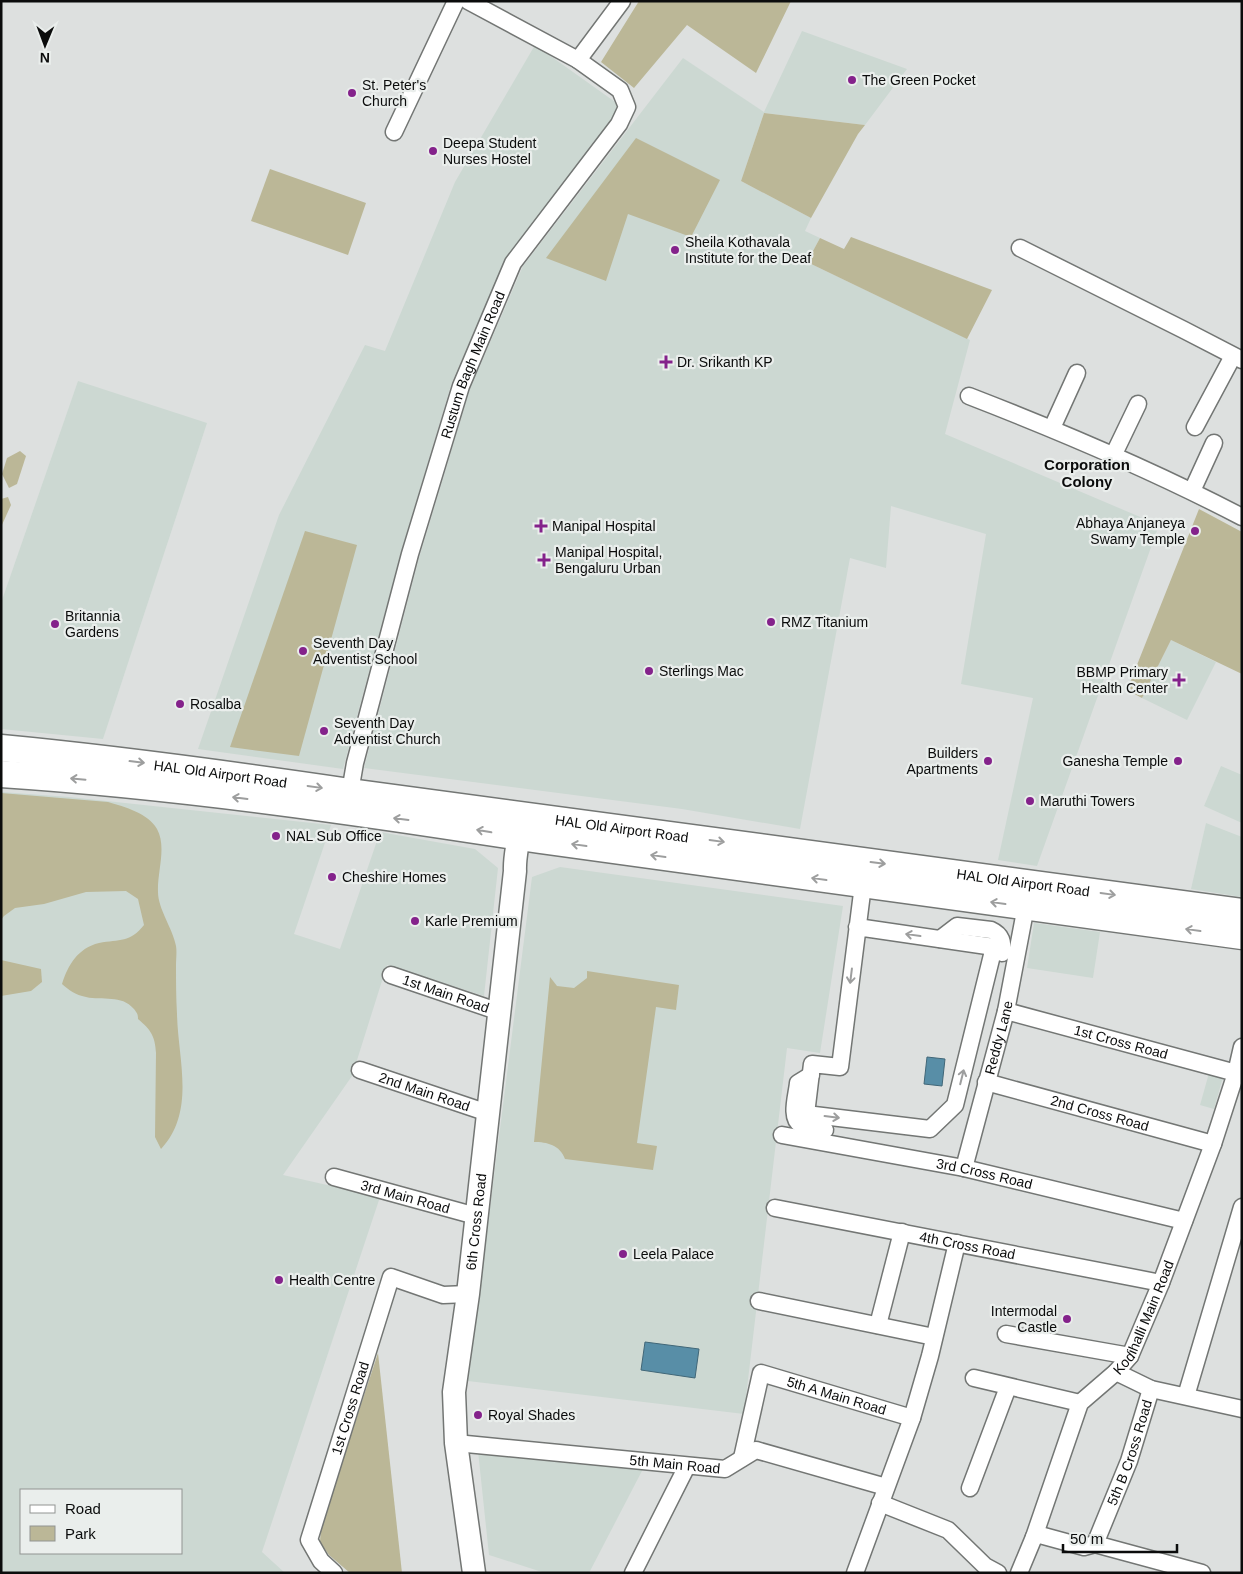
<svg xmlns="http://www.w3.org/2000/svg" width="1243" height="1574" viewBox="0 0 1243 1574" font-family="Helvetica,sans-serif">
  <style>
    .built { fill: #ccd8d2; fill-rule: evenodd }
    .green { fill: #bbb797 }
    .water { fill: #588ea7; stroke: #416778 }
    .lines { fill: none; stroke-linecap: round; stroke-linejoin: round }
    .street-casing { stroke: #737674; stroke-width: 19 }
    .secondary-casing { stroke: #737674; stroke-width: 25 }
    .primary-casing { stroke: #737674; stroke-width: 29 }
    .street { stroke: #fff; stroke-width: 16 }
    .secondary { stroke: #fff; stroke-width: 22 }
    .primary { stroke: #fff; stroke-width: 26 }
    .oneway { stroke: #9d9e9e }
    .poi-dot { fill: #84228b; stroke: #eaeeec; stroke-width: 2 }
    .labels { text-anchor: middle; stroke-width: 4.5; stroke-linejoin: round; paint-order: stroke }
    .poi-label { font-size: 14px; fill: #0b0c0c; stroke: #eaeeec; text-anchor: start }
    .street-label { font-size: 14px; fill: #0b0c0c; stroke: #eaeeec }
    .neighbourhood-label { font-size: 15px; font-weight: bold; fill: #0b0c0c; stroke: #eaeeec }
  </style>
  <rect width="100%" height="100%" fill="#dde0df"/>
  <g class="built">
    <polygon points="802,31 907,69 865,125 764,113 741,181 811,218 805,231 820,238 807,262 970,340 945,434 1159,525 1037,866 998,860 1033,698 961,684 986,534 891,506 886,568 850,558 800,829 682,809 364,768 419,558 470,389 523,266 683,58 764,112"/>
    <polygon points="535,45 618,104 612,119 506,259 452,382 401,552 343,769 198,749 279,515 365,345 385,351 455,182"/>
    <polygon points="78,381 207,423 103,739 1,729 1,603"/>
    <polygon points="1171,640 1216,662 1187,720 1142,698"/>
    <polygon points="1221,766 1242,775 1242,823 1204,806"/>
    <path d="M1,792l68,5 262,28 -37,109 46,15 40,-117 95,17 23,19 -14,128 -97,-31 -35,111 -69,99 97,22 -118,355 23,21h-284zM21,1490h160v63h-160z"/>
    <polygon points="1206,823 1242,837 1242,897 1191,889"/>
    <polygon points="560,867 843,906 820,1053 787,1048 744,1414 468,1381 532,877"/>
    <polygon points="1034,923 1100,932 1093,978 1027,968"/>
    <polygon points="1209,1073 1223,1077 1214,1109 1200,1105"/>
    <polygon points="478,1451 644,1467 589,1573 545,1573 489,1555"/>
  </g>
  <g class="green">
    <polygon points="639,1 791,1 756,73 687,25 634,88 601,62"/>
    <polygon points="764,113 865,125 858,134 811,218 741,181"/>
    <polygon points="636,138 720,180 691,237 628,214 606,281 546,258"/>
    <polygon points="270,169 366,203 348,255 251,221"/>
    <polygon points="851,237 992,290 967,339 807,262 820,238 844,249"/>
    <polygon points="20,451 26,456 17,484 9,488 2,474 7,458"/>
    <polygon points="8,497 11,505 1,527 1,499"/>
    <polygon points="1199,509 1242,532 1242,674 1171,640 1142,698 1127,690"/>
    <polygon points="305,531 357,545 299,756 230,747"/>
    <path d="M1,793l107,9c17,5 40,11 49,27 10,18 0,43 1,63 0,17 15,37 18,54 1,6 0,13 0,19 0,16 0,33 1,49 1,46 19,97 -16,135l-6,-12 1,-84c-1,-17 -5,-23 -18,-34 0,-5 -1,-6 -4,-10 -13,-15 -31,-8 -48,-12 -11,-2 -17,-7 -24,-13 6,-19 16,-36 37,-41 21,-4 31,0 45,-18l-6,-26 -12,-8 -40,1 -42,12 -29,4 -11,8 -3,4z"/>
    <polygon points="1,960 41,969 42,982 31,991 1,996"/>
    <path d="M587,971l92,14 -3,25 -20,-3 -19,136 20,3 -4,24 -88,-11c-5,-14 -18,-17 -31,-17l16,-165 7,9 17,2 13,-10z"/>
    <polygon points="378,1353 402,1573 350,1573 329,1555 320,1542 321,1526"/>
  </g>
  <g class="water">
    <polygon points="927,1057 945,1059 942,1086 924,1084"/>
    <polygon points="645,1342 699,1349 695,1378 641,1370"/>
  </g>
  <g class="lines">
    <g class="street-casing">
      <g id="street">
        <polyline points="468,1 578,60"/>
        <polyline points="394,132 456,1"/>
        <polyline points="1020,248 1184,330 1242,360"/>
        <path d="M969,396c93,36 185,75 273,121"/>
        <polyline points="1195,427 1233,356"/>
        <polyline points="1052,428 1077,373"/>
        <polyline points="1113,456 1138,404"/>
        <polyline points="1192,491 1214,443"/>
        <path id="s1" d="M350,792l5,-29 55,-209 51,-168 52,-123 106,-139 8,-17 -7,-17 -42,-30 44,-59"/>
        <polyline points="857,927 994,947 955,1105 930,1129 806,1114 812,1064 840,1067 863,885"/>
        <path d="M940,939l17,-13 34,4c11,5 12,12 11,23"/>
        <path id="s2" d="M391,975l109,37"/>
        <path id="s3" d="M1006,1011l230,62"/>
        <path id="s4" d="M360,1070l128,43"/>
        <path d="M811,1075l-13,8c-1,12 -9,35 3,42 7,4 17,3 24,5"/>
        <path id="s5" d="M986,1082l227,62"/>
        <path id="s6" d="M782,1135l182,33 220,53"/>
        <path id="s7" d="M964,1168l42,-157 20,-105"/>
        <path id="s8" d="M334,1177l142,39"/>
        <path id="s9" d="M775,1208l386,75"/>
        <polyline points="759,1301 934,1337"/>
        <polyline points="878,1325 902,1232"/>
        <polyline points="1006,1334 1130,1356"/>
        <polyline points="1116,1372 1151,1389 1242,1409"/>
        <polyline points="974,1378 1080,1403"/>
        <polyline points="1186,1396 1242,1207"/>
        <path id="s10" d="M456,1443l269,26 31,-19 130,37"/>
        <path id="s11" d="M742,1458l19,-85 151,45"/>
        <polyline points="970,1488 1008,1387"/>
        <polyline points="880,1503 948,1530 985,1566 998,1573"/>
        <polyline points="1034,1537 1040,1535 1084,1547 1095,1544 1202,1573"/>
        <path id="s12" d="M1095,1544l34,-83 22,-72"/>
        <path id="s13" d="M334,1573l-13,-12 -12,-21 82,-263 52,18 25,-1"/>
        <polyline points="633,1573 687,1466"/>
        <polyline points="855,1573 912,1418 930,1356 957,1243"/>
        <path id="s14" d="M1019,1573l15,-36 46,-134 36,-31 14,-16 31,-73 52,-139 23,-71 6,-26"/>
      </g>
    </g>
    <g class="secondary-casing">
      <g id="secondary">
        <path id="s15" d="M474,1573l-18,-130 -2,-51 14,-98 47,-423c-1,-18 6,-34 4,-52"/>
      </g>
    </g>
    <g class="primary-casing">
      <g id="primary">
        <path id="s16" d="M1,748c117,11 233,27 349,44l892,120"/>
        <path d="M1,774c181,12 360,38 539,66l702,96"/>
      </g>
    </g>
    <use href="#street" class="street"/>
    <use href="#secondary" class="secondary"/>
    <use href="#primary" class="primary"/>
  </g>
  <defs><path id="oneway-shaft" d="M-6 0H5M1.5-3L5.5 0L1.5 3" fill="none" stroke-width="1.6" stroke-linecap="round" stroke-linejoin="round" transform="scale(1.25)"/></defs>
  <g class="oneway">
    <use href="#oneway-shaft" transform="translate(137 762) rotate(7)"/>
    <use href="#oneway-shaft" transform="translate(78 779) rotate(-175)"/>
    <use href="#oneway-shaft" transform="translate(315 787) rotate(8)"/>
    <use href="#oneway-shaft" transform="translate(240 798) rotate(-173)"/>
    <use href="#oneway-shaft" transform="translate(401 819) rotate(-173)"/>
    <use href="#oneway-shaft" transform="translate(484 831) rotate(-170)"/>
    <use href="#oneway-shaft" transform="translate(717 841) rotate(8)"/>
    <use href="#oneway-shaft" transform="translate(579 845) rotate(-172)"/>
    <use href="#oneway-shaft" transform="translate(658 856) rotate(-172)"/>
    <use href="#oneway-shaft" transform="translate(878 863) rotate(7)"/>
    <use href="#oneway-shaft" transform="translate(819 879) rotate(-172)"/>
    <use href="#oneway-shaft" transform="translate(1108 894) rotate(8)"/>
    <use href="#oneway-shaft" transform="translate(998 903) rotate(-172)"/>
    <use href="#oneway-shaft" transform="translate(1193 930) rotate(-172)"/>
    <use href="#oneway-shaft" transform="translate(913 935) rotate(-172)"/>
    <use href="#oneway-shaft" transform="translate(851 976) rotate(97)"/>
    <use href="#oneway-shaft" transform="translate(962 1077) rotate(-76)"/>
    <use href="#oneway-shaft" transform="translate(832 1117) rotate(7)"/>
  </g>
  <g class="poi-dot">
    <circle cx="852" cy="80" r="5"/>
    <circle cx="352" cy="93" r="5"/>
    <circle cx="433" cy="151" r="5"/>
    <circle cx="675" cy="250" r="5"/>
    <path d="M663.5 354.5h5v5h5v5h-5v5h-5v-5h-5v-5h5z"/>
    <path d="M538.5 518.5h5v5h5v5h-5v5h-5v-5h-5v-5h5z"/>
    <circle cx="1195" cy="531" r="5"/>
    <path d="M541.5 552.5h5v5h5v5h-5v5h-5v-5h-5v-5h5z"/>
    <circle cx="771" cy="622" r="5"/>
    <circle cx="55" cy="624" r="5"/>
    <circle cx="303" cy="651" r="5"/>
    <circle cx="649" cy="671" r="5"/>
    <path d="M1176.5 672.5h5v5h5v5h-5v5h-5v-5h-5v-5h5z"/>
    <circle cx="180" cy="704" r="5"/>
    <circle cx="324" cy="731" r="5"/>
    <circle cx="988" cy="761" r="5"/>
    <circle cx="1178" cy="761" r="5"/>
    <circle cx="1030" cy="801" r="5"/>
    <circle cx="276" cy="836" r="5"/>
    <circle cx="332" cy="877" r="5"/>
    <circle cx="415" cy="921" r="5"/>
    <circle cx="623" cy="1254" r="5"/>
    <circle cx="279" cy="1280" r="5"/>
    <circle cx="1067" cy="1319" r="5"/>
    <circle cx="478" cy="1415" r="5"/>
  </g>
  <g class="labels">
    <g class="poi-label">
      <text x="862" y="85">The Green Pocket</text>
      <text x="362" y="90">St. Peter's<tspan x="362" dy="16">Church</tspan></text>
      <text x="443" y="148">Deepa Student<tspan x="443" dy="16">Nurses Hostel</tspan></text>
      <text x="685" y="247">Sheila Kothavala<tspan x="685" dy="16">Institute for the Deaf</tspan></text>
      <text x="677" y="367">Dr. Srikanth KP</text>
      <text x="1185" y="528" text-anchor="end">Abhaya Anjaneya<tspan x="1185" dy="16">Swamy Temple</tspan></text>
      <text x="552" y="531">Manipal Hospital</text>
      <text x="555" y="557">Manipal Hospital,<tspan x="555" dy="16">Bengaluru Urban</tspan></text>
      <text x="65" y="621">Britannia<tspan x="65" dy="16">Gardens</tspan></text>
      <text x="781" y="627">RMZ Titanium</text>
      <text x="313" y="648">Seventh Day<tspan x="313" dy="16">Adventist School</tspan></text>
      <text x="659" y="676">Sterlings Mac</text>
      <text x="1168" y="677" text-anchor="end">BBMP Primary<tspan x="1168" dy="16">Health Center</tspan></text>
      <text x="190" y="709">Rosalba</text>
      <text x="334" y="728">Seventh Day<tspan x="334" dy="16">Adventist Church</tspan></text>
      <text x="978" y="758" text-anchor="end">Builders<tspan x="978" dy="16">Apartments</tspan></text>
      <text x="1168" y="766" text-anchor="end">Ganesha Temple</text>
      <text x="1040" y="806">Maruthi Towers</text>
      <text x="286" y="841">NAL Sub Office</text>
      <text x="342" y="882">Cheshire Homes</text>
      <text x="425" y="926">Karle Premium</text>
      <text x="633" y="1259">Leela Palace</text>
      <text x="289" y="1285">Health Centre</text>
      <text x="1057" y="1316" text-anchor="end">Intermodal<tspan x="1057" dy="16">Castle</tspan></text>
      <text x="488" y="1420">Royal Shades</text>
    </g>
    <g class="street-label">
      <text dy="5" stroke="none"><textPath href="#s1" startOffset="445">Rustum Bagh Main Road</textPath></text>
      <text dy="5" stroke="none"><textPath href="#s16" startOffset="221">HAL Old Airport Road</textPath></text>
      <text dy="5" stroke="none"><textPath href="#s16" startOffset="626">HAL Old Airport Road</textPath></text>
      <text dy="5" stroke="none"><textPath href="#s16" startOffset="1031">HAL Old Airport Road</textPath></text>
      <text dy="5" stroke="none"><textPath href="#s2" startOffset="58">1st Main Road</textPath></text>
      <text dy="5" stroke="none"><textPath href="#s7" startOffset="135">Reddy Lane</textPath></text>
      <text dy="5" stroke="none"><textPath href="#s3" startOffset="119">1st Cross Road</textPath></text>
      <text dy="5" stroke="none"><textPath href="#s4" startOffset="68">2nd Main Road</textPath></text>
      <text dy="5" stroke="none"><textPath href="#s5" startOffset="118">2nd Cross Road</textPath></text>
      <text dy="5" stroke="none"><textPath href="#s6" startOffset="206">3rd Cross Road</textPath></text>
      <text dy="5" stroke="none"><textPath href="#s8" startOffset="74">3rd Main Road</textPath></text>
      <text dy="5" stroke="none"><textPath href="#s15" startOffset="354">6th Cross Road</textPath></text>
      <text dy="5" stroke="none"><textPath href="#s9" startOffset="196">4th Cross Road</textPath></text>
      <text dy="5" stroke="none"><textPath href="#s14" startOffset="290">Kodihalli Main Road</textPath></text>
      <text dy="5" stroke="none"><textPath href="#s11" startOffset="166">5th A Main Road</textPath></text>
      <text dy="5" stroke="none"><textPath href="#s13" startOffset="180">1st Cross Road</textPath></text>
      <text dy="5" stroke="none"><textPath href="#s12" startOffset="98">5th B Cross Road</textPath></text>
      <text dy="5" stroke="none"><textPath href="#s10" startOffset="220">5th Main Road</textPath></text>
    </g>
    <g class="neighbourhood-label">
      <text x="1087" y="470">Corporation<tspan x="1087" dy="17">Colony</tspan></text>
    </g>
  </g>
  <rect width="1243" height="1574" fill="none" stroke="#0b0c0c" stroke-width="5"/>
  <rect x="20" y="1489" width="162" height="65" fill="#eaeeec" stroke="#919492"/>
  <rect x="30" y="1505" width="25" height="8" fill="#ffffff" stroke="#919492"/>
  <text x="65" y="1514" font-size="15" fill="#0b0c0c">Road</text>
  <rect x="30" y="1526" width="25" height="15" fill="#bbb797" stroke="#919492"/>
  <text x="65" y="1539" font-size="15" fill="#0b0c0c">Park</text>
  <g transform="translate(45 45) rotate(181)" stroke="#eaeeec" stroke-width="4" paint-order="stroke">
  <path d="M0-4L9 19L0 12L-9 19Z" fill="#0b0c0c"/>
  <text y="-8" font-size="14" font-weight="bold" text-anchor="middle" fill="#0b0c0c">N</text>
  </g>
  <path d="M1063 1544v8h114v-8" fill="none" stroke="#0b0c0c" stroke-width="2.5"/>
  <text x="1070" y="1544" font-size="15" fill="#0b0c0c" stroke="#eaeeec" stroke-width="4" paint-order="stroke">50 m</text>
</svg>
